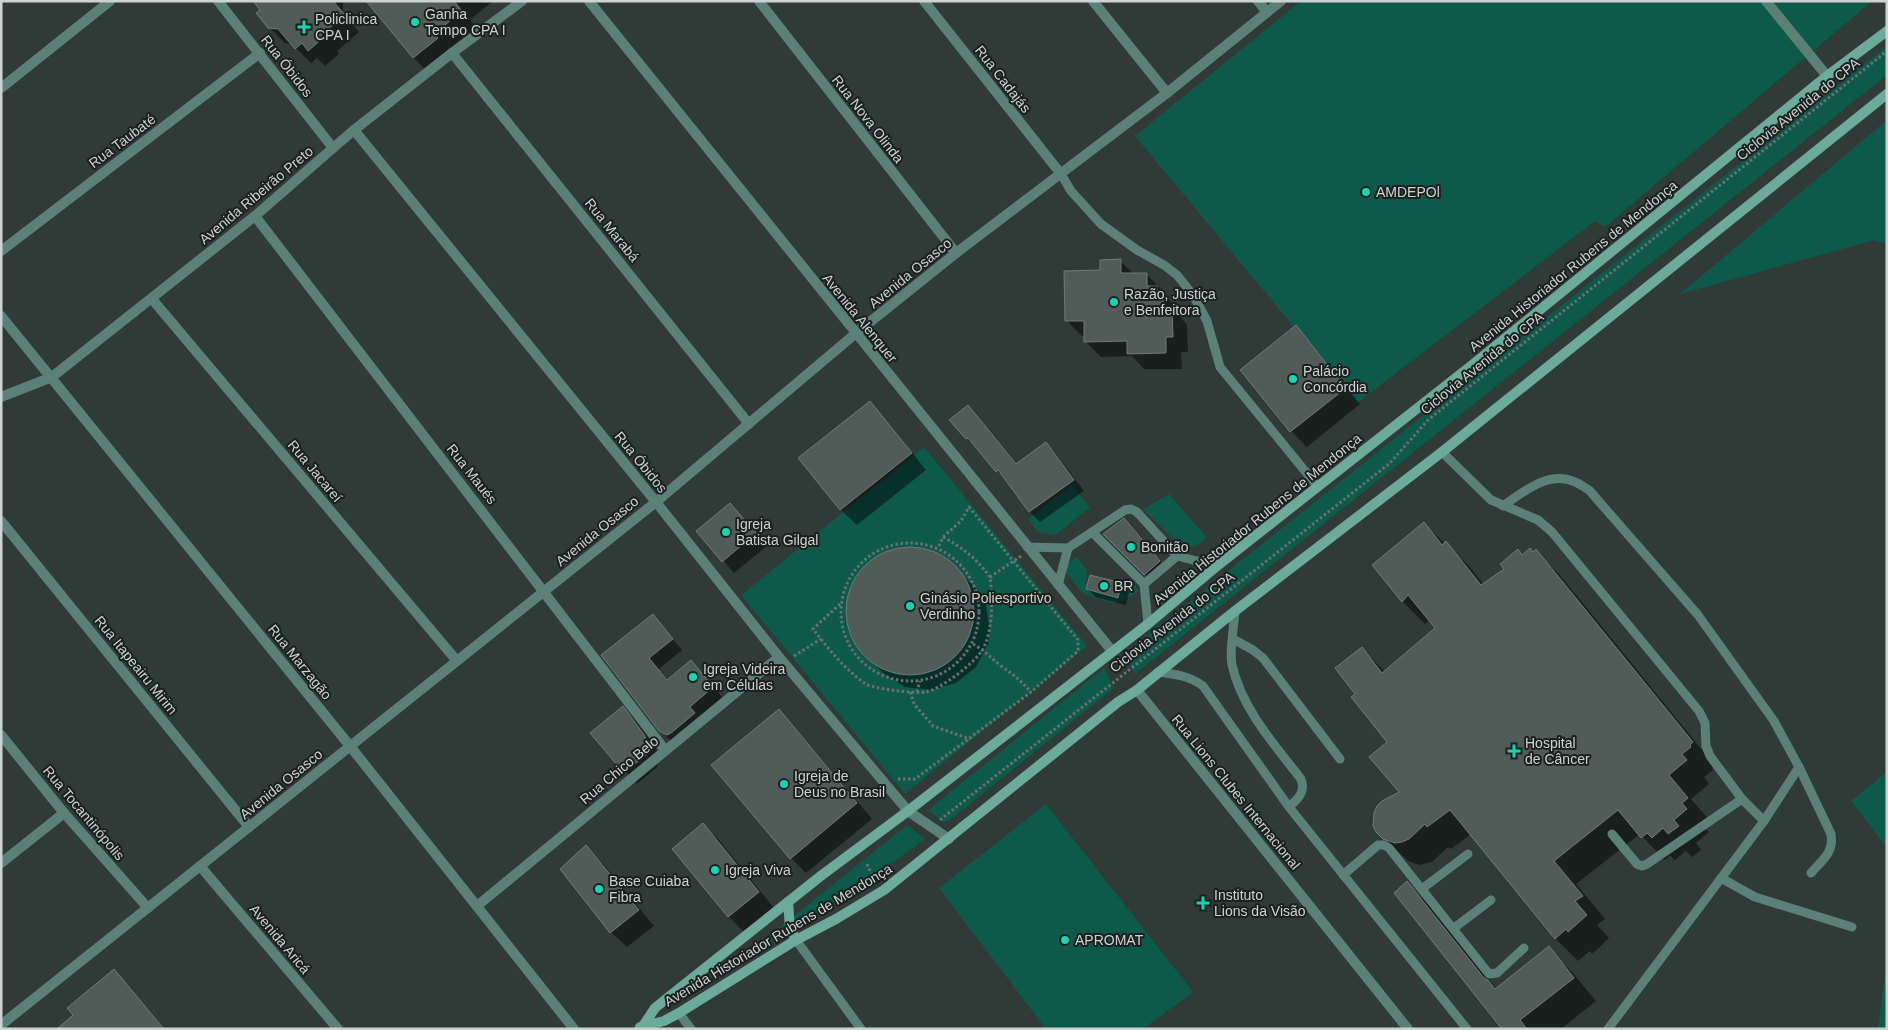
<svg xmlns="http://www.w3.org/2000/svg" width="1888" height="1030" viewBox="0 0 1888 1030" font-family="Helvetica,sans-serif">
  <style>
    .green { fill: #0d5a4b }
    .shadow { fill: #0007 }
    .building { fill: #515c59; stroke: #6f7b78 }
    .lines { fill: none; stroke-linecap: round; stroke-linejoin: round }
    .path { stroke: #68716e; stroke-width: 3; stroke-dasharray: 2.5 2.5; stroke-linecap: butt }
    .service { stroke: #5b8176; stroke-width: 9 }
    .minor { stroke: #5b8176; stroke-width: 10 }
    .tertiary { stroke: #5b8176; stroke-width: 10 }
    .secondary { stroke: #6caa99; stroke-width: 10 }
    .poi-dot { fill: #18d5b2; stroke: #1b201f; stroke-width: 2 }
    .labels { text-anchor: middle; stroke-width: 4; stroke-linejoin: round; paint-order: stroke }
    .poi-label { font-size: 14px; fill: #cdd3d1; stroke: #1b201f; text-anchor: start }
    .street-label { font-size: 14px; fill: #cdd3d1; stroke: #1b201f }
  </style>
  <rect width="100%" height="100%" fill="#303a37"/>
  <g class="green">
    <polygon points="1301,1 1872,1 1605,227 1595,221 1357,403 1135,136"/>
    <polygon points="1887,46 1887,75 1135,674 1124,654"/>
    <polygon points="1887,120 1887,245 1875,240 1680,294"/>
    <polygon points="924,447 1087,646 905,794 741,595"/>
    <polygon points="1072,485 1090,508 1055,535 1038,532 1028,519"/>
    <polygon points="1169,494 1207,538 1195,547 1181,546 1143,509"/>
    <polygon points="1077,557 1087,571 1086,589 1118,598 1122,583 1132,581 1139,591 1122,601 1113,603 1086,595 1080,590 1065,572 1067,564"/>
    <polygon points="1104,668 1114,688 950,820 943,822 928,810"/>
    <polygon points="1887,772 1887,848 1851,801"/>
    <polygon points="1046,804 1193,992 1143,1029 1046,1029 939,888"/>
    <polygon points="907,825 925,839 865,883 737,962"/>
    <polygon points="1887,958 1887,1029 1878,1029"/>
  </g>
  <g class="shadow">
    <polygon points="254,1 343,1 343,12 359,32 337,51 339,54 325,66 317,58 311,63 292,44 285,43 269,27 262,10"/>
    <polygon points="368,1 493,1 470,20 476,27 448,50 429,73 414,58"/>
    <polygon points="1120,261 1134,274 1146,274 1162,290 1162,293 1172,303 1172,307 1187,325 1188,352 1181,352 1182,369 1144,369 1132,356 1101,357 1085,341 1085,336 1082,336 1066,320 1101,271"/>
    <polygon points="1296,327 1311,343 1360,404 1307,447 1291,431 1242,370"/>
    <polygon points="869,403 885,419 926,470 857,525 841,510 800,459"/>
    <polygon points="968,406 1017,465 1046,444 1056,454 1084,491 1040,522 1030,512 1008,481 997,471 978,448 967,439"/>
    <polygon points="730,504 767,546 734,573 698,532"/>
    <polygon points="1128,523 1163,565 1148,577 1104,534"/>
    <polygon points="1424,524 1469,566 1484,585 1522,556 1536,551 1559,574 1715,766 1712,769 1713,770 1704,777 1709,784 1691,799 1710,821 1704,827 1709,832 1696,843 1701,850 1692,857 1686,851 1675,860 1670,855 1665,860 1640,834 1576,884 1605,919 1597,925 1609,938 1592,954 1590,951 1578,961 1555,938 1471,834 1451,849 1448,847 1432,862 1419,865 1408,861 1377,831 1401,792 1389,742 1357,695 1362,648 1385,672 1437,628 1430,619 1425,624 1402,601"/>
    <polygon points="903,548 927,550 948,560 981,594 986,606 990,631 988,644 976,667 956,683 931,690 905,687 883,673 858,647 852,636 848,624 846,611 850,590 861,570 880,555"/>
    <polygon points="1122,584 1129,592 1126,605 1095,597 1088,589"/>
    <polygon points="653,616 682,650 659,669 668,680 691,662 723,698 705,724 678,745 671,741 660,730 603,656"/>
    <polygon points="623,708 634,719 656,748 658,762 657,767 637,784 592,733"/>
    <polygon points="778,711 794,727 872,819 806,873 791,858"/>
    <polygon points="703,825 719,840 774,908 744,932 729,917 673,849"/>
    <polygon points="586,847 602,863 654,926 627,947 611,932"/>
    <polygon points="1407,883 1430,906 1497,989 1548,948 1571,971 1596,1001 1561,1029 1504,1029"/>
    <polygon points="114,971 165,1029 59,1029 75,1015"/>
  </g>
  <g class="building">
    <polygon points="253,1 333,1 345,15 322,34 324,37 308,51 302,43 295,49 278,29 268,28 256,13 260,10"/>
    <polygon points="366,1 454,1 462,11 434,34 438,38 413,58"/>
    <polygon points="1121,259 1121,273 1147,273 1147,286 1157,286 1157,297 1164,297 1164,308 1172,308 1173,337 1166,337 1166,353 1127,354 1127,341 1084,342 1084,321 1065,321 1064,271 1100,270 1100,260"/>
    <polygon points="1296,325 1346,388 1290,432 1240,370"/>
    <polygon points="870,401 912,453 840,510 798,458"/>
    <polygon points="968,405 1016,464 1046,442 1074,480 1029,512 998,470 996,472 968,438 966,439 949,420"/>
    <polygon points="730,503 756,533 722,562 696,531"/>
    <polygon points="1124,518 1160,561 1144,575 1103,534"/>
    <polygon points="1424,522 1442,545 1446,541 1481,585 1504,569 1500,564 1518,549 1522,555 1530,548 1533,552 1536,549 1693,742 1690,745 1691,747 1682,754 1687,760 1669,775 1688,798 1682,803 1687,809 1674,820 1679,826 1668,834 1663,828 1652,838 1647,833 1641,838 1618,810 1554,861 1583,896 1575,901 1587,915 1568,932 1566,929 1555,939 1450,810 1427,827 1425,824 1409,839 1402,842 1395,843 1383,839 1376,832 1373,826 1374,813 1377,806 1382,801 1399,792 1369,757 1387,742 1351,697 1355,694 1335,668 1362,647 1382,673 1435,628 1408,595 1402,602 1372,565"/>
    <circle cx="910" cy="611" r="64"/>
    <polygon points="1090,575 1122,583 1118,598 1086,589"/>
    <polygon points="653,614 673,639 649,658 667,680 691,660 713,687 690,707 695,713 671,733 667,735 659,731 601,655"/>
    <polygon points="623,706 645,736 647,750 646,755 624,773 590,733"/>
    <polygon points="779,709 857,803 790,859 711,765"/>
    <polygon points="703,823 759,892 728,917 672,849"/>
    <polygon points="586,845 639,910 610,933 560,869"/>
    <polygon points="1407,881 1484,978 1488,980 1495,989 1549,946 1574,978 1520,1020 1527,1029 1502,1029 1394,893"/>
    <polygon points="114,969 164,1029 57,1029 73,1015 67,1008"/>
  </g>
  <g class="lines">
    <g class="path">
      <path d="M943,537c20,11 34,22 47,40"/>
      <circle cx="910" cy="612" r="69"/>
      <polyline points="981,602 992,599"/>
      <path d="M840,604l-27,25c14,18 34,43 53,55 9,5 50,10 60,8 15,-3 50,-30 57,-43 10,-19 10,-51 7,-72l31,-21"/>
      <path d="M973,644c11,6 18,14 28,22 13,9 19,14 30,26"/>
      <polyline points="794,656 821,639"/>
      <polyline points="910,692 914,704 933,726 970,739"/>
      <polyline points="917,692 920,681"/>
      <polyline points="898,779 915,779 1031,692 1078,651 1078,640 969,507 961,521 943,537 938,548"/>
      <polyline points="940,820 1390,463 1428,420 1887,51"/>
      <polyline points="867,864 872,875"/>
    </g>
    <g class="service">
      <polyline points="1061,174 1071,191 1101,224 1137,250 1164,265 1177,275 1193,295 1207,321 1220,367 1318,487"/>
      <polyline points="1442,452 1491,500 1538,520 1552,532 1699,711 1705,723 1706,746 1710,756 1742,799 1764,821"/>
      <path d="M1503,506c20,-14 46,-36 72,-24 5,2 9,5 14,8l109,125 76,106 25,46 -35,54 -156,208"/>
      <polyline points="1092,532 1125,510 1131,509 1137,512 1177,556 1217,566"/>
      <polyline points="1027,547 1068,548 1092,532 1144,584 1148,624"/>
      <polyline points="1144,584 1177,556"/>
      <polyline points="1058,585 1068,548"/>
      <path d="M1235,611c-1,16 -6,40 -3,54 10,44 42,79 69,114 5,13 -3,20 -12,28"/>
      <polyline points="1233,639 1253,650 1263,658 1340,759"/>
      <path d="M1158,672c17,2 32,4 45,14l86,121 178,222"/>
      <path d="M1799,767l32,67c3,19 -8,25 -20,39"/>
      <polyline points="1612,834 1637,864 1642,866 1647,864 1742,799"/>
      <polyline points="1343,875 1378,845 1384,845 1389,848 1489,974 1497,973 1524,948"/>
      <polyline points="1721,878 1755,897 1852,927"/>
      <polyline points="1423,888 1468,854"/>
      <polyline points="1454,928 1491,900"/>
      <polyline points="796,940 861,1029"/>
      <polyline points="679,1013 691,1029"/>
    </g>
    <g class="minor">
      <polyline points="759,1 956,253"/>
      <polyline points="924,1 1061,174"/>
      <polyline points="1093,1 1167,93"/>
      <polyline points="1258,1 1267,12"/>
      <polyline points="1766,1 1827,76"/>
      <polyline points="452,53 749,424"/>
      <polyline points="1,88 110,1"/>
      <polyline points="354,130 452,53 522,1"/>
      <polyline points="255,216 665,750"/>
      <polyline points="1,251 260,53"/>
      <polyline points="152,299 457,661"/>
      <polyline points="1,316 350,746 574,1029"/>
      <polyline points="1,397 52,377 255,216 333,148"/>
      <polyline points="1,521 249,827"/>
      <polyline points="1137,690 1408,1029"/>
      <polyline points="1,735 64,813 148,908"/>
      <polyline points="1,863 64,813"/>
      <polyline points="200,866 338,1029"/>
      <polyline points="477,906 779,657"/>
      <polyline points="1,1025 656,502 855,334 956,253 1167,93 1281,1"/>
    </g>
    <g class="tertiary">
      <polyline points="218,1 333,148 354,130 656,502 779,657 908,811 949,839"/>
      <polyline points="589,1 1112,651"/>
    </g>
    <g class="secondary">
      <polyline points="788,902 790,928 796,940"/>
      <polyline points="643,1026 655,1008 666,999 822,875 908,811 1148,624 1217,566 1471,366 1827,76 1887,31"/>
      <polyline points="640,1027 664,1021 679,1013 796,940 836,919 884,890 1118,702 1137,690 1235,611 1442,452 1887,94"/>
    </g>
  </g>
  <g class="poi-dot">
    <circle cx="415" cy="22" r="5"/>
    <path d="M301.5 19.5h5v5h5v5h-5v5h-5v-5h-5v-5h5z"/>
    <circle cx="1366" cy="192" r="5"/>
    <circle cx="1114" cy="302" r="5"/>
    <circle cx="1293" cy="379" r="5"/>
    <circle cx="726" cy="532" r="5"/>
    <circle cx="1131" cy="547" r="5"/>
    <circle cx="1104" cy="586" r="5"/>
    <circle cx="910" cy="606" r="5"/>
    <circle cx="693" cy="677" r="5"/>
    <path d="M1511.5 743.5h5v5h5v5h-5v5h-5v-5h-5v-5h5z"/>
    <circle cx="784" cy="784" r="5"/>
    <circle cx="715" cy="870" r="5"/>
    <circle cx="599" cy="889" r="5"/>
    <path d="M1200.5 895.5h5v5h5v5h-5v5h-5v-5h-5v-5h5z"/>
    <circle cx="1065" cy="940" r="5"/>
  </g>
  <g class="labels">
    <g class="poi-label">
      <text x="425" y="19">Ganha<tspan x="425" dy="16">Tempo CPA I</tspan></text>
      <text x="315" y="24">Policlinica<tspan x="315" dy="16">CPA I</tspan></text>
      <text x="1376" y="197">AMDEPOl</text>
      <text x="1124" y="299">Razão, Justiça<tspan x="1124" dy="16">e Benfeitora</tspan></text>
      <text x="1303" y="376">Palácio<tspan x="1303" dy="16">Concórdia</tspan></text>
      <text x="736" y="529">Igreja<tspan x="736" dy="16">Batista Gilgal</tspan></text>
      <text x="1141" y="552">Bonitão</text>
      <text x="1114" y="591">BR</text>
      <text x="920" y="603">Ginásio Poliesportivo<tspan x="920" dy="16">Verdinho</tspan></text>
      <text x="703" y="674">Igreja Videira<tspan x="703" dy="16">em Células</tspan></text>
      <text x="1525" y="748">Hospital<tspan x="1525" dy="16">de Câncer</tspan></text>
      <text x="794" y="781">Igreja de<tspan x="794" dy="16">Deus no Brasil</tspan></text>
      <text x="725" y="875">Igreja Viva</text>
      <text x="609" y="886">Base Cuiaba<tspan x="609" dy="16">Fibra</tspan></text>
      <text x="1214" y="900">Instituto<tspan x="1214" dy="16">Lions da Visão</tspan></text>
      <text x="1075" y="945">APROMAT</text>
    </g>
    <g class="street-label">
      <text transform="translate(287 66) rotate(52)" y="5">Rua Óbidos</text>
      <text transform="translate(1003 79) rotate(52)" y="5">Rua Cadajás</text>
      <text transform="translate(1798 109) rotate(-39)" y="5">Ciclovia Avenida do CPA</text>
      <text transform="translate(868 119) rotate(52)" y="5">Rua Nova Olinda</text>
      <text transform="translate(122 141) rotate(-37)" y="5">Rua Taubaté</text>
      <text transform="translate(256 195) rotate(-40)" y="5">Avenida Ribeirão Preto</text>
      <text transform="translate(612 230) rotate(51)" y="5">Rua Marabá</text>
      <text transform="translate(1573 266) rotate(-39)" y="5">Avenida Historiador Rubens de Mendonça</text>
      <text transform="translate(910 273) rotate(-39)" y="5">Avenida Osasco</text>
      <text transform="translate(860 318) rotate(51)" y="5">Avenida Alenquer</text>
      <text transform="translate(1482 363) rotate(-39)" y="5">Ciclovia Avenida do CPA</text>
      <text transform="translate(641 462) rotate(51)" y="5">Rua Óbidos</text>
      <text transform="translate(315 471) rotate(50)" y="5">Rua Jacareí</text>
      <text transform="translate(472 474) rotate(52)" y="5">Rua Maués</text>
      <text transform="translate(1257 519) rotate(-39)" y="5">Avenida Historiador Rubens de Mendonça</text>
      <text transform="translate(597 531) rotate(-39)" y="5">Avenida Osasco</text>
      <text transform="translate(1172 622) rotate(-38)" y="5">Ciclovia Avenida do CPA</text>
      <text transform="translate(300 662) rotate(51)" y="5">Rua Marzagão</text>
      <text transform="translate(136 665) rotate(51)" y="5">Rua Itapeairu Mirim</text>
      <text transform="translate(619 770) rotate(-40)" y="5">Rua Chico Belo</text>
      <text transform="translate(281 784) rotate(-39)" y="5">Avenida Osasco</text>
      <text transform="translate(1236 792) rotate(51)" y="5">Rua Lions Clubes Internacional</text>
      <text transform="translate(84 813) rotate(50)" y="5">Rua Tocantinópolis</text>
      <text transform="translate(778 935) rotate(-31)" y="5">Avenida Historiador Rubens de Mendonça</text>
      <text transform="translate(280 939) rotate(50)" y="5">Avenida Aricá</text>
    </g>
  </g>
  <rect width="1888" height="1030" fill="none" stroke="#cdd3d1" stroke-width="5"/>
</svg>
